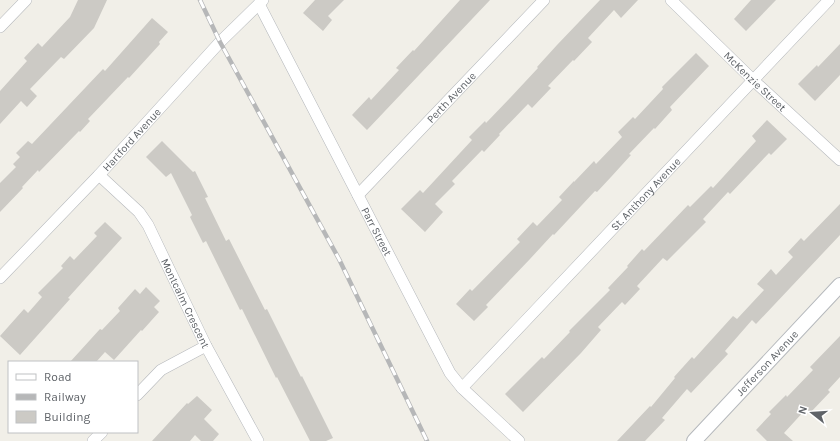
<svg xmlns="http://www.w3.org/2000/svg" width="840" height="441" viewBox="0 0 840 441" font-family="Karla,sans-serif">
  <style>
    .building { fill: #cccac5 }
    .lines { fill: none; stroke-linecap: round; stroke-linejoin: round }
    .minor-casing { stroke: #b5b8bc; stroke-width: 12 }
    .tertiary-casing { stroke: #b5b8bc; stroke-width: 16 }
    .minor { stroke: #fff; stroke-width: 11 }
    .tertiary { stroke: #fff; stroke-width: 14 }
    .rail-casing { stroke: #b6b7b8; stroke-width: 4.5 }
    .rail { stroke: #fff; stroke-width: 3; stroke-dasharray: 9; stroke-linecap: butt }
    .labels { text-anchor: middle; stroke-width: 4; stroke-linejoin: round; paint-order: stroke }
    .street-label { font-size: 11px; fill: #5f6368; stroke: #fff }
  </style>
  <rect width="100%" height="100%" fill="#f1efe8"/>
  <g class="building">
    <polygon points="78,0 107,0 94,28 64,59 61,57 30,89 37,96 27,107 21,101 0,124 0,91 27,61 24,58 38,43 42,47 70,17"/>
    <polygon points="315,0 344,0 328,16 332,20 323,31 303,13"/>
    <polygon points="460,0 490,0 367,130 352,115 369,97 371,100 399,70 396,68 413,50 414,51"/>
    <polygon points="600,0 638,0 621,18 614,10 588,38 592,42 574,61 573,60 548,86 551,88 532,108 528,104 499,134 500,135 484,152 482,150 452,181 455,184 435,204 443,212 425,232 401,209 420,190 423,193 472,140 469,137 485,121 486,123 510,98 538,68 537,67 557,45"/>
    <polygon points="751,0 776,0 746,31 734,19"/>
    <polygon points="152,18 168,32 159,42 160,44 129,78 128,77 88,119 90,121 80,132 79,131 39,172 38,170 22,187 23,188 0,212 0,183 16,167 13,164 20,157 16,153 28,141 32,144 103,69 105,71"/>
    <polygon points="840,44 840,75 815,101 798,84 817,65 818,67"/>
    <polygon points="696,53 709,66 670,107 672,110 655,129 654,128 629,154 631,155 611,177 597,192 595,191 554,235 553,234 530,259 486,305 488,307 474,321 456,304 470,289 472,291 520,242 517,239 533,222 537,226 562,200 559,197 574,181 574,182 594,161 596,164 622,137 618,132 633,117 635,119 663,89 662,87"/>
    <polygon points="767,120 787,139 771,155 769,153 730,194 728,192 703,219 706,222 667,261 663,258 637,286 640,289 625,305 622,302 598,327 601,330 581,353 523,412 505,394 542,357 544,359 570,332 569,331 610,290 608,288 628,267 627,266 642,249 644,251 688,205 690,207 711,186 713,188 756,141 752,136"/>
    <polygon points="162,141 193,172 195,171 208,197 205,198 226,241 229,239 265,310 267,309 301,377 302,376 333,438 326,441 310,441 277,377 276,378 242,309 240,310 206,241 203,243 190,217 192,215 171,173 166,177 146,157"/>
    <polygon points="840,204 840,235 756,324 752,320 725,351 728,354 691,393 687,389 662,418 665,420 645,441 617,441 650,406 651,407 675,378 674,377 692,357 694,359 733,316 737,319 764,290 757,284 771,269 776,275 793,257 788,252 801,238 804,241"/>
    <polygon points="105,222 122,238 68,298 70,299 20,355 0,336 24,309 28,313 42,297 38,293 63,268 61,266 70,256 74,260 97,236 94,233"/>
    <polygon points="146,287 160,301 154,307 159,312 142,331 141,330 114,360 105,352 96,362 70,362 100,329 102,330 120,311 118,308 135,289 140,294"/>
    <polygon points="840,336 840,377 828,390 830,392 810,413 806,409 784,433 793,441 767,441 756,430 771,414 769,412 786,395 787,397 813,370 810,367"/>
    <polygon points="197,396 212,410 204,419 219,434 213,441 201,441 195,435 190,441 152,441 187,403 188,404"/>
  </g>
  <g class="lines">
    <g class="minor-casing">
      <g id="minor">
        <path id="s1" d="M671,0l82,80 87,80"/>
        <path id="s2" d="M259,4l191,369 12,15 57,53"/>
        <polyline points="0,27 26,0"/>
        <path id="s3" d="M99,175l40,37 9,13 58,121 52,95"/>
        <path id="s4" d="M358,195l186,-195"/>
        <path id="s5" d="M0,278l99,-103 121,-133 43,-42"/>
        <path id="s6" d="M462,388l367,-388"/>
        <polyline points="137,395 161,370 206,346"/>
        <polyline points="93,441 102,432"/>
      </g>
    </g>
    <g class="tertiary-casing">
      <g id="tertiary">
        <path id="s7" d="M694,441l146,-156"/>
      </g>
    </g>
    <use href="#minor" class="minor"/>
    <use href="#tertiary" class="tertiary"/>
    <g class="rail-casing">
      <polyline id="rail" points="200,0 220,42 339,259 427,441"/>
    </g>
    <use href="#rail" class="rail"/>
  </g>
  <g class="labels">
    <g class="street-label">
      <text dy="4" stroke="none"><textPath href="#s1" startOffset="117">McKenzie Street</textPath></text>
      <text dy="4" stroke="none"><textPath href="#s4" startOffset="135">Perth Avenue</textPath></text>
      <text dy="4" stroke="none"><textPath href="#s5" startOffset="191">Hartford Avenue</textPath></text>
      <text dy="4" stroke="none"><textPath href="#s6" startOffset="267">St. Anthony Avenue</textPath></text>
      <text dy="4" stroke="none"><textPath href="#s2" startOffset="256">Parr Street</textPath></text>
      <text dy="4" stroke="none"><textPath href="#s3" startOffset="157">Montcalm Crescent</textPath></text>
      <text dy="4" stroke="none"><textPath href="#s7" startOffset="107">Jefferson Avenue</textPath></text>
    </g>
  </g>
  <rect x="8" y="361" width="130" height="72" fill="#ffffff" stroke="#bfc1c3"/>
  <rect x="16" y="374" width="20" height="6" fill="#ffffff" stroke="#bfc1c3"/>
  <text x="44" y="381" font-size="12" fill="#5f6368">Road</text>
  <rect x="16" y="394" width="20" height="6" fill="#b6b7b8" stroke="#bfc1c3"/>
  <text x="44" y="401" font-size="12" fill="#5f6368">Railway</text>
  <rect x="16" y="411" width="20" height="12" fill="#cccac5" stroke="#bfc1c3"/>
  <text x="44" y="421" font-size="12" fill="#5f6368">Building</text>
  <g transform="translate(812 413) rotate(287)" stroke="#ffffff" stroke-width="3" paint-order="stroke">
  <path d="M0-3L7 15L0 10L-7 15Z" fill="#5f6368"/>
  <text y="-6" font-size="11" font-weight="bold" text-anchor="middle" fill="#5f6368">N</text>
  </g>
</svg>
